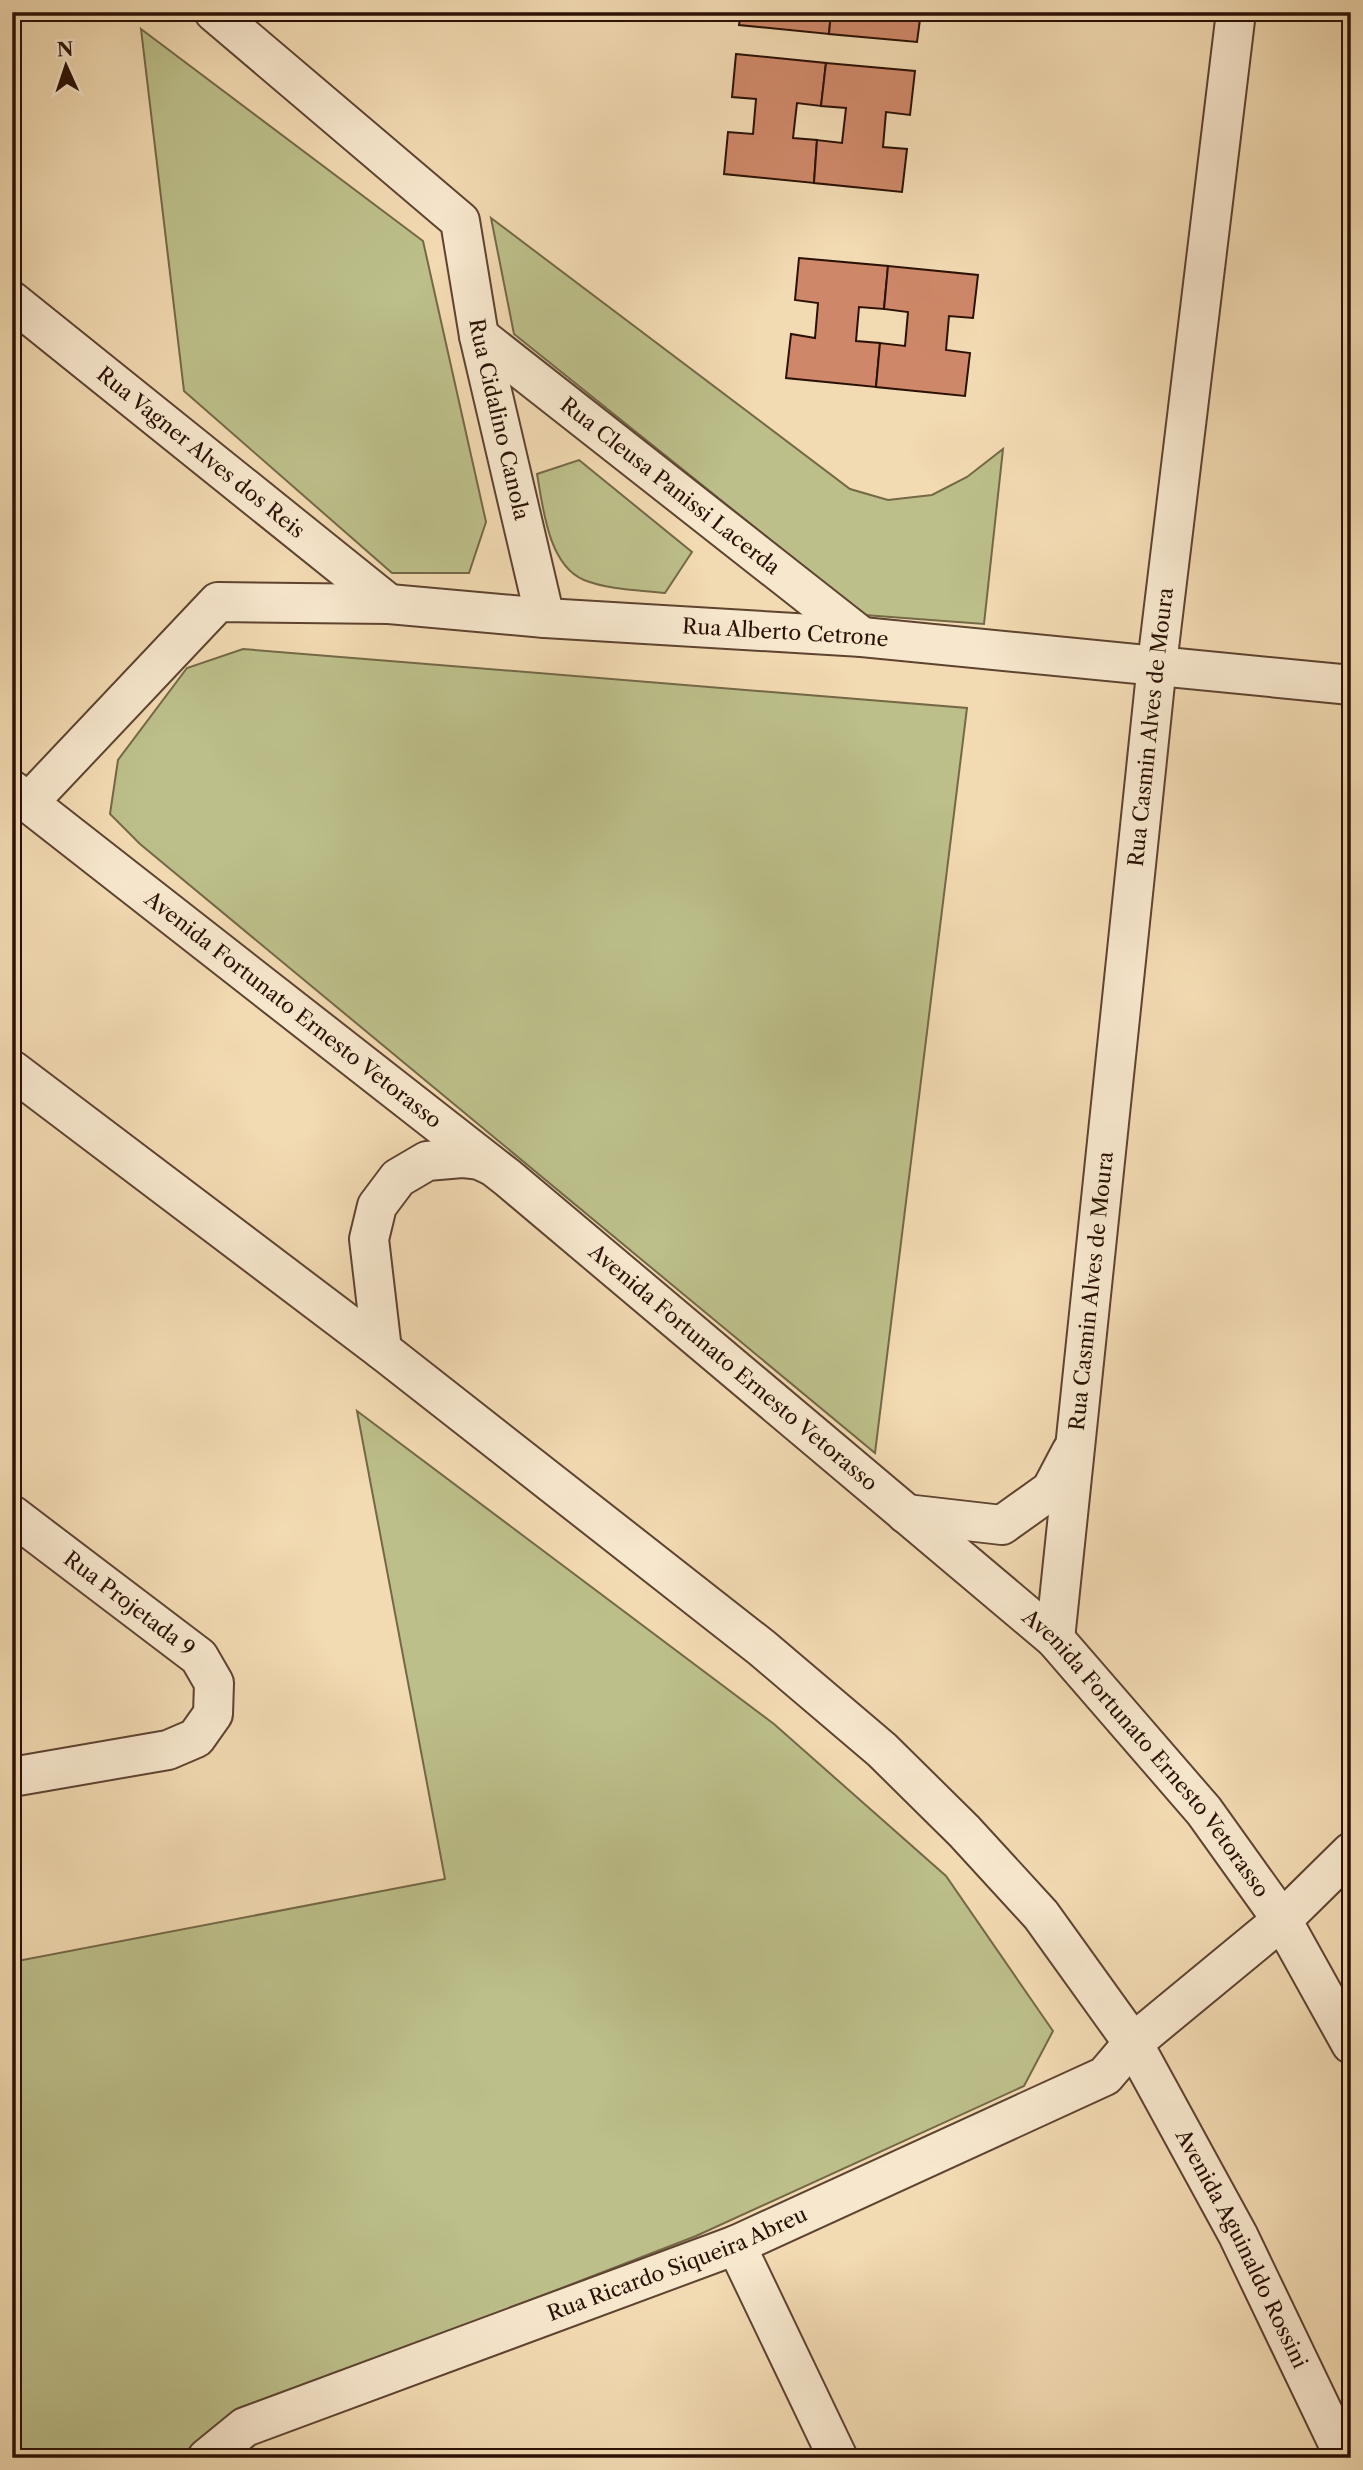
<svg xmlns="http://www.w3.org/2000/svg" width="1363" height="2470" viewBox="0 0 1363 2470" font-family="'Libre Caslon Text',serif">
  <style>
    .green { fill: #bcbf8a; stroke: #746847; stroke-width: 2 }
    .building { fill: #ce8869; stroke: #2b1104; stroke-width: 2 }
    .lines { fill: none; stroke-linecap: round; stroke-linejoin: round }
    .minor-casing { stroke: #5d4330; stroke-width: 42 }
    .tertiary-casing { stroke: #5d4330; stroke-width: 42 }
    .minor { stroke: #f7e7cd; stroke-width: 38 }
    .tertiary { stroke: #f7e7cd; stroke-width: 38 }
    .labels { text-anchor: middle; stroke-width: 7; stroke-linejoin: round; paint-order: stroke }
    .street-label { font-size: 21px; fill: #2b1104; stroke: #f7e7cd }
  </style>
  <rect width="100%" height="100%" fill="#f2dab2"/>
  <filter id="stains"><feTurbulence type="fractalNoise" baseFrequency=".00286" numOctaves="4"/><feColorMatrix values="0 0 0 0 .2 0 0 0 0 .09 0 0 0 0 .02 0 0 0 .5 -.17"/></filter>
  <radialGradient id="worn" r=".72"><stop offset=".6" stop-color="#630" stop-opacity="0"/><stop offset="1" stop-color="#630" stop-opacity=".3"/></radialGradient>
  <g class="green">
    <polygon points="141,29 423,241 486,522 469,573 392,573 184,391"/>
    <polygon points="491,218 850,489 888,500 932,495 967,477 1003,449 984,624 864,615 514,334"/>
    <path d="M579,460l113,92 -27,41c-27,-3 -56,-3 -81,-13 -36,-15 -41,-73 -47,-106z"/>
    <polygon points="243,649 967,708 875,1453 140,844 110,814 118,760 187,668"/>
    <polygon points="357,1411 774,1724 946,1876 1053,2031 1024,2086 696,2236 242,2412 181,2458 12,2458 12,1962 445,1879"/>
  </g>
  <g class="building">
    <polygon points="741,12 831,12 829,34 739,25"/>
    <polygon points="831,12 921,12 917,42 829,34"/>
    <polygon points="736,54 826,63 821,106 797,103 793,138 817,140 814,183 724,174 728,132 753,134 756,99 732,97"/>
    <polygon points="826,63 915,71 910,115 886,112 883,147 907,149 902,192 814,183 817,140 842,143 846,108 821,106"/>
    <polygon points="799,258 888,266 884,309 859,307 856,341 880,343 876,387 786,378 791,334 815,338 818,303 795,300"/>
    <polygon points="888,266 978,275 973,318 949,316 946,350 970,353 965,396 876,387 880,343 905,346 908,312 884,309"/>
  </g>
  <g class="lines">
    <g class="minor-casing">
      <g id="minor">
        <path id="s1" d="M214,12l246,209 19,115 66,282"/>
        <path id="s2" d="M12,301l377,303"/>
        <path id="s3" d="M479,336l383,301"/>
        <path id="s4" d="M28,803l190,-201 171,2 156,14 317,19 489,48"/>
        <polyline points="906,1514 1002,1525 1051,1490 1071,1452"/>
        <path id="s5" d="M12,1515l187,142 15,26 -1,31 -17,24 -28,12 -156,27"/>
        <path id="s6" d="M1055,1639l102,-975 79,-652"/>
        <polyline points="1282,1920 1351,1852"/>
        <polyline points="736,2245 838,2458"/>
        <path id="s7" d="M207,2458l38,-31 491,-182 369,-169 28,-33"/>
      </g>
    </g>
    <g class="tertiary-casing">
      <g id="tertiary">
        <path id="s8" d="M12,790l496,388 547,461 149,172 78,109 69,124"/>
        <path id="s9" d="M12,1070l370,280 380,298 120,102 82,81 77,84 92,128 105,192 107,223"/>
        <polyline points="382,1350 369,1239 377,1206 398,1178 427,1161 462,1158 479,1160 490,1165"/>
        <polyline points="1133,2043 1282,1920"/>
      </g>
    </g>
    <use href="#minor" class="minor"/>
    <use href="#tertiary" class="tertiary"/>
  </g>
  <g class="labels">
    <g class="street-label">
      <text dy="7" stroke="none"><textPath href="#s1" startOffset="525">Rua Cidalino Canola</textPath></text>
      <text dy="7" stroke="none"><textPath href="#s2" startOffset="242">Rua Vagner Alves dos Reis</textPath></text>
      <text dy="7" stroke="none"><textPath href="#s3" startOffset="243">Rua Cleusa Panissi Lacerda</textPath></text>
      <text dy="7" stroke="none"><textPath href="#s4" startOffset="845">Rua Alberto Cetrone</textPath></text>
      <text dy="7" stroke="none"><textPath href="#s6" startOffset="917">Rua Casmin Alves de Moura</textPath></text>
      <text dy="7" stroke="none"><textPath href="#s8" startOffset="357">Avenida Fortunato Ernesto Vetorasso</textPath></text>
      <text dy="7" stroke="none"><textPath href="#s6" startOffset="350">Rua Casmin Alves de Moura</textPath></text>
      <text dy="7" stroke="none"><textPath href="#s8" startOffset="924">Avenida Fortunato Ernesto Vetorasso</textPath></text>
      <text dy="7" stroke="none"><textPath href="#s5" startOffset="147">Rua Projetada 9</textPath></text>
      <text dy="7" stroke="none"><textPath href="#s8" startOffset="1491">Avenida Fortunato Ernesto Vetorasso</textPath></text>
      <text dy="7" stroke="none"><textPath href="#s9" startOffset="1724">Avenida Aguinaldo Rossini</textPath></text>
      <text dy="7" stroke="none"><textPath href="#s7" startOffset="511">Rua Ricardo Siqueira Abreu</textPath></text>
    </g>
  </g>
  <rect width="1363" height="2470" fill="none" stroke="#f2dab2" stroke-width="42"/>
  <rect x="14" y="14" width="1335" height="2442" fill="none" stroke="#2b1104" stroke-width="3.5"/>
  <rect x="21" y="21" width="1321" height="2428" fill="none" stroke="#2b1104" stroke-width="2"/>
  <g transform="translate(66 66) rotate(357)" stroke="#f7e7cd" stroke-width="5" paint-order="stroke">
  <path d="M0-5L12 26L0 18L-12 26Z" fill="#2b1104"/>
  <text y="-10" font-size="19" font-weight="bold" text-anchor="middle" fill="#2b1104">N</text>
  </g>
  <rect width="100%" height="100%" filter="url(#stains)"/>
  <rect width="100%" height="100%" fill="url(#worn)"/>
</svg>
